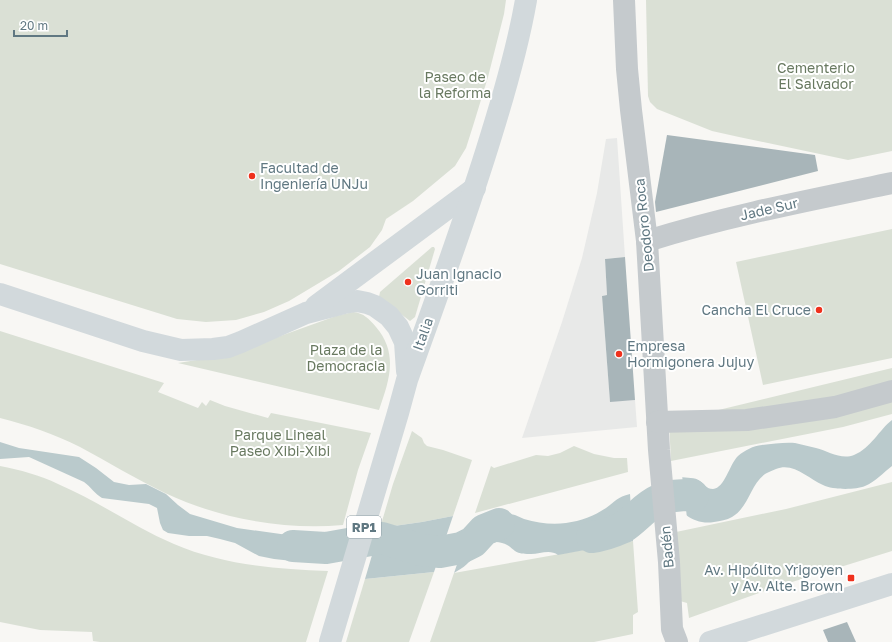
<svg xmlns="http://www.w3.org/2000/svg" width="892" height="642" viewBox="0 0 892 642" font-family="'Golos Text',sans-serif">
  <style>
    .built { fill: #e8e9e8 }
    .green { fill: #dae0d5 }
    .water { fill: #bacacc }
    .pier { fill: #f8f7f4 }
    .lines { fill: none; stroke-linecap: round; stroke-linejoin: round }
    .river { stroke: #bacacc; stroke-width: 32 }
    .building { fill: #a8b5b9 }
    .minor { stroke: #c5cacd; stroke-width: 22 }
    .major { stroke: #d2d9dc; stroke-width: 22 }
    .poi-dot { fill: #ef311d; stroke: #fff; stroke-width: 1.5 }
    .labels { text-anchor: middle; stroke-width: 4; stroke-linejoin: round; paint-order: stroke }
    .shield { fill: #fff; stroke: #90a0a8; stroke-width: 1 }
    .shield-label { font-size: 13px; font-weight: bold; fill: #607882 }
    .park-label { font-size: 14px; fill: #687960; stroke: #fff }
    .poi-label { font-size: 14px; fill: #607882; stroke: #fff; text-anchor: start }
    .street-label { font-size: 14px; fill: #607882; stroke: #fff }
  </style>
  <rect width="100%" height="100%" fill="#f8f7f4"/>
  <polygon class="built" points="617,138 625,257 605,259 607,295 602,296 610,401 635,400 637,427 522,438 562,322 582,258 597,193 606,139"/>
  <g class="green">
    <polygon points="0,0 506,0 504,14 488,77 473,126 466,148 455,166 413,201 386,219 382,230 370,247 339,271 289,301 264,312 236,320 206,322 177,319 0,264"/>
    <polygon points="646,0 892,0 892,151 848,160 739,137 712,131 657,109 650,102 648,96"/>
    <polygon points="892,229 892,358 763,385 736,262"/>
    <polygon points="432,247 434,247 435,249 415,317 410,321 379,297 380,292"/>
    <path d="M353,312c11,1 16,7 23,15 23,27 13,54 3,83l-201,-47 50,-8 108,-39z"/>
    <path d="M0,331l164,52 -6,9 40,16 4,-6 4,4 4,-6 15,6 43,12 3,-5 100,20 -13,37 -15,55c-60,5 -123,-6 -178,-32 -29,-14 -57,-31 -85,-46 -26,-13 -52,-22 -80,-29z"/>
    <polygon points="892,368 892,414 843,427 671,461 669,422"/>
    <polygon points="412,431 422,438 424,443 427,446 443,450 472,460 453,516 422,522 380,528 393,484"/>
    <polygon points="574,446 594,454 614,458 627,458 628,472 475,513 491,466 494,468 536,455 548,456 560,453"/>
    <path d="M0,466c20,4 40,9 58,18 40,17 76,43 116,60 49,21 101,25 154,27l-22,71h-206l-7,-1 -1,-9 -52,-2 -40,-8z"/>
    <polygon points="892,482 892,551 776,587 689,618 687,603 680,601 676,532 786,509"/>
    <polygon points="633,541 638,612 633,615 633,634 594,642 430,642 454,573"/>
    <polygon points="434,572 409,642 346,642 365,579"/>
  </g>
  <g class="water">
    <path d="M892,420v46c-8,6 -17,16 -27,20 -10,4 -32,4 -42,-1 -15,-6 -29,-23 -47,-16 -4,2 -8,3 -11,5 -15,11 -16,33 -33,43 -5,3 -12,4 -18,5 -10,2 -20,-1 -28,-7l-6,-38c7,1 15,0 20,4 5,3 6,8 13,8 12,-1 16,-24 25,-33 7,-6 15,-10 24,-11 11,-1 23,-3 33,-2 7,2 14,3 21,5 12,3 25,12 38,7 17,-7 25,-25 38,-35z"/>
    <path d="M0,442l19,6 60,9 17,11 18,14 15,3 17,-1 20,10 12,11 12,9 47,14 65,9 38,-2 -6,18 -24,8 -8,1 -28,-3 -15,-3 -24,-13 -15,-4 -13,-3h-18l-21,-3 -5,-3 -3,-7 -3,-15 -8,-4 -47,-6c-7,-4 -11,-11 -18,-16l-55,-25 -29,2z"/>
    <path d="M630,494l3,47 -75,14c-8,-6 -18,-1 -27,-1 -5,0 -12,0 -16,-3 -4,-3 -6,-6 -13,-8 -17,-5 -24,12 -35,21 -4,4 -9,6 -13,9l19,-54c13,-2 29,-7 42,-4 3,1 6,3 9,4 14,4 28,6 42,4 15,-2 28,-7 40,-15 10,-7 11,-11 24,-14z"/>
    <polygon points="453,516 434,572 365,579 380,528 422,522"/>
  </g>
  <polygon class="pier" points="671,475 682,475 687,518 673,509"/>
  <g class="lines">
    <g class="river">
      <path d="M592,537c10,-1 21,-5 30,-9 13,-8 23,-22 37,-28 11,-5 22,-5 33,-5l1,1"/>
      <polyline points="293,546 326,548 382,538 421,550 440,552 461,548 473,542 484,530 499,524"/>
    </g>
  </g>
  <g class="building">
    <polygon points="667,135 815,155 818,171 656,212 655,202"/>
    <polygon points="625,257 635,400 610,402 602,296 607,295 605,259"/>
    <polygon points="847,622 856,642 828,642 823,630"/>
  </g>
  <g class="lines">
    <g class="minor">
      <polyline points="624,0 627,69 631,110 647,241 659,450 669,562 672,629 677,642"/>
      <path d="M647,241c80,-25 163,-41 245,-58"/>
      <polyline points="657,422 747,420 835,407 892,391"/>
    </g>
    <g class="major">
      <polyline points="0,294 143,341 181,350 213,349 228,347 241,342 306,313 344,303 357,301 367,303 375,306 389,316 398,327 405,342 407,371"/>
      <polyline points="316,306 475,188"/>
      <path d="M330,642l68,-229 9,-33c29,-81 59,-162 84,-244 14,-45 27,-90 35,-136"/>
      <polyline points="710,642 892,584"/>
    </g>
  </g>
  <g class="poi-dot">
    <circle cx="252" cy="176" r="4"/>
    <circle cx="408" cy="282" r="4"/>
    <circle cx="819" cy="310" r="4"/>
    <circle cx="619" cy="354" r="4"/>
    <rect x="847" y="574" width="8" height="8" rx="2"/>
  </g>
  <g class="labels">
    <rect class="shield" x="347" y="516" width="34" height="22" rx="3"/>
    <g class="shield-label">
      <text x="364" y="532">RP1</text>
    </g>
    <g class="park-label">
      <text x="816" y="73">Cementerio<tspan x="816" dy="16">El Salvador</tspan></text>
      <text x="455" y="82">Paseo de<tspan x="455" dy="16">la Reforma</tspan></text>
      <text x="346" y="355">Plaza de la<tspan x="346" dy="16">Democracia</tspan></text>
      <text x="280" y="440">Parque Lineal<tspan x="280" dy="16">Paseo Xibi-Xibi</tspan></text>
    </g>
    <g class="poi-label">
      <text x="260" y="173">Facultad de<tspan x="260" dy="16">Ingeniería UNJu</tspan></text>
      <text x="416" y="279">Juan Ignacio<tspan x="416" dy="16">Gorriti</tspan></text>
      <text x="811" y="315" text-anchor="end">Cancha El Cruce</text>
      <text x="627" y="351">Empresa<tspan x="627" dy="16">Hormigonera Jujuy</tspan></text>
      <text x="843" y="575" text-anchor="end">Av. Hipólito Yrigoyen<tspan x="843" dy="16">y Av. Alte. Brown</tspan></text>
    </g>
    <g class="street-label">
      <text transform="translate(769 209) rotate(-13)" y="5">Jade Sur</text>
      <text transform="translate(644 225) rotate(-96)" y="5">Deodoro Roca</text>
      <text transform="translate(423 334) rotate(-70)" y="5">Italia</text>
      <text transform="translate(667 547) rotate(-95)" y="5">Badén</text>
    </g>
  </g>
  <path d="M14 30v6h53v-6" fill="none" stroke="#607882" stroke-width="2"/>
  <text x="20" y="30" font-size="12" fill="#607882" stroke="#ffffff" stroke-width="3" paint-order="stroke">20 m</text>
</svg>
